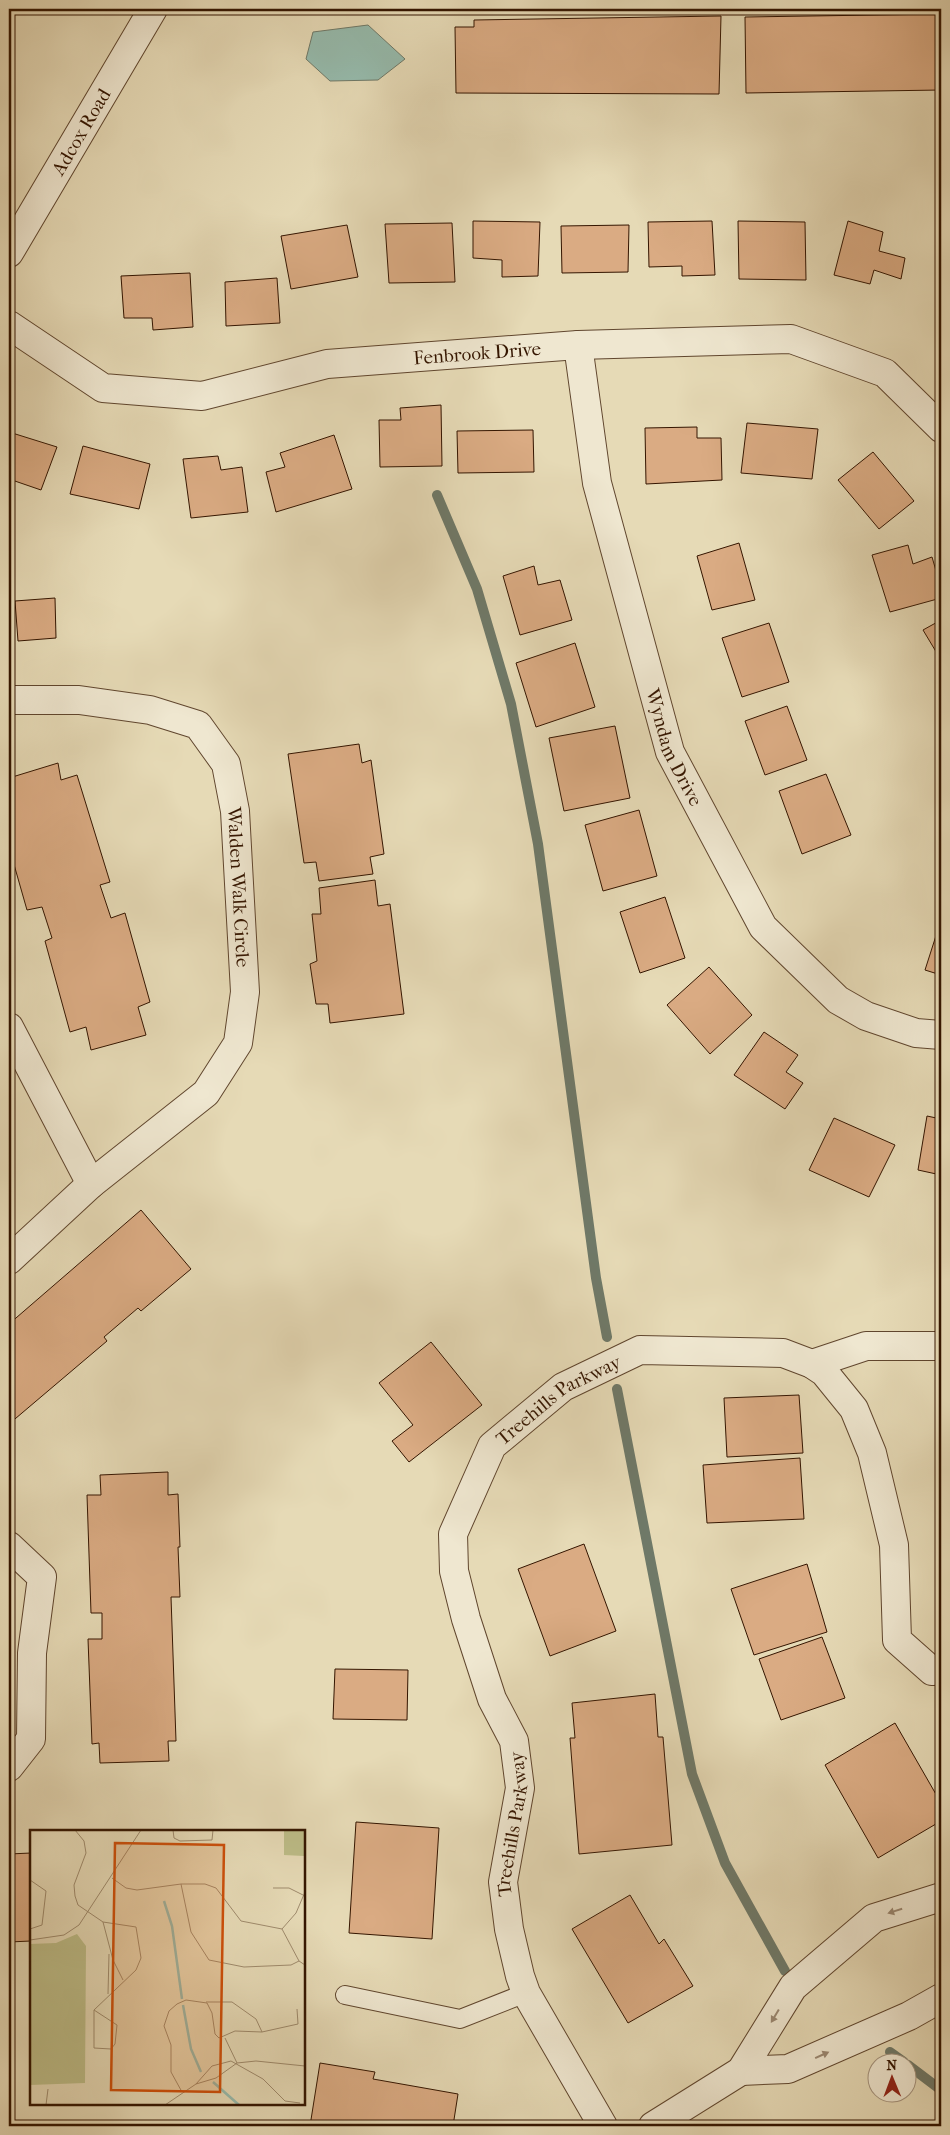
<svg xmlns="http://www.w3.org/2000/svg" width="950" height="2135" viewBox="0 0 950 2135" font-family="'IM FELL French Canon',serif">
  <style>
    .water { fill: #96bbad; stroke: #6f7968 }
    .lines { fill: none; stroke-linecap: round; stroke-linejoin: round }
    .stream { stroke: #6f7968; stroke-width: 10 }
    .building { fill: #daab83; stroke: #341500 }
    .service-casing { stroke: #60462e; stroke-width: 20 }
    .minor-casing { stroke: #60462e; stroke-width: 30 }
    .service { stroke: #efe7d0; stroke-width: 18 }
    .minor { stroke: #efe7d0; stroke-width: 28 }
    .oneway { fill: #9b8872 }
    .labels { text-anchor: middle; stroke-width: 4.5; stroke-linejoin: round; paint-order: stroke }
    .street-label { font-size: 19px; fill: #341500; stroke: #efe7d0 }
    .inset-river { fill: none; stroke: #96bbad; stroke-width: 2.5 }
    .inset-road { fill: none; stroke: #9f8b6d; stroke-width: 1 }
    .view { fill: #cd4f0a; fill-opacity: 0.15; stroke: #cd4f0a; stroke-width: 2.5 }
    .inset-edge { fill: none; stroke: #341500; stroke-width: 2.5 }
  </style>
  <rect width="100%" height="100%" fill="#e6dab6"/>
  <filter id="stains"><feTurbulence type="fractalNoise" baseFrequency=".004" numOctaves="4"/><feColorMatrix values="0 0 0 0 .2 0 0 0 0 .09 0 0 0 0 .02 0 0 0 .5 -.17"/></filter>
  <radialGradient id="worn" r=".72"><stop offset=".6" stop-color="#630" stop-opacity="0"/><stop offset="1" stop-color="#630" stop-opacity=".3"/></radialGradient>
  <polygon class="water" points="368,25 405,59 378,80 330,81 306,59 313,32"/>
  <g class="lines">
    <g class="stream">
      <polyline points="437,495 477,589 511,704 538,844 596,1278 607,1337"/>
      <polyline points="617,1389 692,1774 725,1863 785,1971"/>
      <polyline points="890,2052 904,2062"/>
      <polyline points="908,2065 941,2090"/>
    </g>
  </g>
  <g class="building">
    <polygon points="941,14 941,90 746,93 745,17"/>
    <polygon points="721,16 719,94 456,93 455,27 474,27 474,20"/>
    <polygon points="473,221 540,222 538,276 502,277 502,260 473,258"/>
    <polygon points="712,221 715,275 682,276 682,266 649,267 648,222"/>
    <polygon points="738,221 805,222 806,280 739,279"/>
    <polygon points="848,221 883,232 879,251 905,258 901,279 874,270 870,284 834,275"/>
    <polygon points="452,223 455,282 389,283 385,224"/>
    <polygon points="347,225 358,277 291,289 281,236"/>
    <polygon points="629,225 628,272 562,273 561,226"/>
    <polygon points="190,273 193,327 153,330 152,318 124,318 121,276"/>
    <polygon points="277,278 280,323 226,326 225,282"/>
    <polygon points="441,405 442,466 380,467 379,420 401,420 400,408"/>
    <polygon points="747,423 818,429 812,479 741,473"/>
    <polygon points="697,427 697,438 721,438 722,480 646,484 645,428"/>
    <polygon points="533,430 534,472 458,473 457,431"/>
    <polygon points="9,432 57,447 41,490 9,479"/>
    <polygon points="334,435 352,489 276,512 266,472 285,467 280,453"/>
    <polygon points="83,446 150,464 139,509 70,494"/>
    <polygon points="873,452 914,501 879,529 838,480"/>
    <polygon points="218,456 221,470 242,467 248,512 191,518 183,459"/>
    <polygon points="739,543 755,600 712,610 697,556"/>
    <polygon points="908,545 913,564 932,557 941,588 941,598 890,612 872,555"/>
    <polygon points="534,566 538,585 560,580 572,620 520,635 503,576"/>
    <polygon points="55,598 56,638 18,641 15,601"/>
    <polygon points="941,620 941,660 923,630"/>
    <polygon points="769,623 789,682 742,697 722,638"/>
    <polygon points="575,643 595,707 536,727 516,663"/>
    <polygon points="787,706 807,760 765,775 745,721"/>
    <polygon points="615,726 630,798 564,811 549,738"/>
    <polygon points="359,744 362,763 371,760 384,854 370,857 373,874 319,881 316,862 304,863 288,754"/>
    <polygon points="58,763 61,780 77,775 110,882 100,885 111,918 125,913 150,1002 138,1007 146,1035 91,1050 86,1027 70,1032 45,941 52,938 42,907 27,910 9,847 9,778"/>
    <polygon points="826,774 851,835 802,854 779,791"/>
    <polygon points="639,810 657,876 603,891 585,825"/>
    <polygon points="375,880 378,906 390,904 404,1014 330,1023 328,1004 316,1004 310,964 317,961 312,914 321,914 319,888"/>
    <polygon points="665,897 685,958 640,973 620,912"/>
    <polygon points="941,920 941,975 925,970"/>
    <polygon points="709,967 752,1015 710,1054 667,1005"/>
    <polygon points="764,1032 798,1055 786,1072 803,1083 785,1109 734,1075"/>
    <polygon points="927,1116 941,1119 941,1175 918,1170"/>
    <polygon points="834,1118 895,1145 869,1197 809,1170"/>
    <polygon points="141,1210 191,1269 141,1311 138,1308 104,1337 107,1341 9,1424 9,1324"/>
    <polygon points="431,1342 482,1405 409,1462 392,1441 413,1425 379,1383"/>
    <polygon points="799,1395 803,1453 727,1457 724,1398"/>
    <polygon points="800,1458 804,1519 707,1523 703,1465"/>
    <polygon points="168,1472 168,1495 178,1494 180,1547 178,1547 180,1597 171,1597 176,1741 168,1741 169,1761 100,1763 99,1743 92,1744 88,1639 102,1639 102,1613 91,1613 87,1495 101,1495 100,1475"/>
    <polygon points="584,1544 616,1631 550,1656 518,1569"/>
    <polygon points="807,1564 827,1632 754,1655 731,1589"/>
    <polygon points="822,1637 845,1698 781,1720 759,1659"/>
    <polygon points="335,1669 408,1670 407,1720 333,1719"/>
    <polygon points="655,1694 658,1737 663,1737 672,1845 579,1854 570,1738 575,1738 572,1703"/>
    <polygon points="895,1723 941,1803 941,1821 878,1858 825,1765"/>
    <polygon points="356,1822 439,1828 432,1939 349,1933"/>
    <polygon points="31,1853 31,1941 9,1942 9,1854"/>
    <polygon points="630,1895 659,1944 664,1939 693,1986 628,2023 572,1929"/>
    <polygon points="320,2063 375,2072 373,2079 458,2094 453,2126 310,2126"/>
  </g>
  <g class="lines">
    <g class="service-casing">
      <polyline id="service" points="345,1995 460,2019 526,1993"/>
    </g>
    <g class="minor-casing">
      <g id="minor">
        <path id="s1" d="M9,253l144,-244"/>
        <path id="s2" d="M9,325l94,63 99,8 125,-32 251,-19 213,-6 94,34 56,55"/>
        <path id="s3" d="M578,345l19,138 73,269 93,175 75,73 28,16 50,17 25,2"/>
        <path id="s4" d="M9,700h70l71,10 48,15 28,39 9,47 10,181 -7,51 -32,50 -115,91 -82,76"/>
        <polyline points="9,1027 91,1184"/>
        <polyline points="812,1364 866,1346 941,1346"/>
        <polyline points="9,1546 42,1577 32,1653 31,1739 9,1767"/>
        <polyline points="741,2071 788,2069 909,2016 941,1998"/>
        <path id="s5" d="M603,2126l-77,-133 -6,-17 -11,-47 -6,-47 17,-94 -6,-47 -22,-42 -26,-80 -12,-48 -1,-37 39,-88 71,-59 77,-37 143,3 29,11 12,8 30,37 18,44 22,92 3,95 35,31 9,-1"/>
        <polyline points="653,2126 741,2071 793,1987 874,1918 941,1897"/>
      </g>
    </g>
    <use href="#service" class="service"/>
    <use href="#minor" class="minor"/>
  </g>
  <defs><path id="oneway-solid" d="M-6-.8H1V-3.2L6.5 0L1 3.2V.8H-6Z" transform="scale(1.25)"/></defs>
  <g class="oneway">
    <use href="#oneway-solid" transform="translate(895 1911) rotate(163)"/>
    <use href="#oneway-solid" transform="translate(775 2016) rotate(121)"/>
    <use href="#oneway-solid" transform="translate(822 2055) rotate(-24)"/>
  </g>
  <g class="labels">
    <g class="street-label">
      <text dy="7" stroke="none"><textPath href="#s1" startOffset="141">Adcox Road</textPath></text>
      <text dy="7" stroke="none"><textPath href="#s2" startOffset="492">Fenbrook Drive</textPath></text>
      <text dy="7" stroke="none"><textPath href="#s3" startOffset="415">Wyndam Drive</textPath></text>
      <text dy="7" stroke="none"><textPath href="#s4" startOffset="364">Walden Walk Circle</textPath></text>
      <text dy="7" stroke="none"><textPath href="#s5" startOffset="806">Treehills Parkway</textPath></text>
      <text dy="7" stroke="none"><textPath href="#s5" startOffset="326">Treehills Parkway</textPath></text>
    </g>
  </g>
  <g transform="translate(30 1830)">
    <rect width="275" height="275" fill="#e6dab6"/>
    <path d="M275,0v33h-1v-7l-20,-1v-24zM47,104l9,12 -1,137 -55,2v-141l26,-1z" fill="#bdbd88"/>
    <path class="inset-river" d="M134,71l8,25 10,73M153,175l8,44 10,23M183,252l26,23"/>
    <path class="inset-road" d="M45,0l9,11 2,12 -12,32 1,11 3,9 25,17 10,38 10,20M143,0l1,8 6,3 32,-1 1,-10M82,48l14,10 11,2 44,-6h24l11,4 25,33 41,8 17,32 6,4M0,50l16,11 -4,34 -12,4M151,54l10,48 18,28 35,7 47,-2 8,-4M243,58h16l14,7M252,99l14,-16 9,-21M0,110l34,-5 15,-10 62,-95M78,164l1,-40M176,172h26l24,17 6,13M64,180l42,-40 5,-12 -5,-31 -33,-5M64,180l23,15 -2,19 -4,5 -17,-1zM195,208l12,25M166,254l16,-18 19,-5 32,18 22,22 15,2M152,262l-11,-20v-27l-7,-19 5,-15 8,-7 9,-4 21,3 5,10 3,21 4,4 16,-7 27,1 36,-8 -1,-15M16,275l2,-16M135,275l31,-21 20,-6 21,-15 19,-2 49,5"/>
    <path class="view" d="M85,13l109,2 -4,247 -109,-2z"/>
    <rect width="275" height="275" class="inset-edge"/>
  </g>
  <rect width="950" height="2135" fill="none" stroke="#e6dab6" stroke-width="30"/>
  <rect x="10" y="10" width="930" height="2115" fill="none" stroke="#341500" stroke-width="2.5"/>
  <rect x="15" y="15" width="920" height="2105" fill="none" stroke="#341500"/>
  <g transform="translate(892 2078) rotate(359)"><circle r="24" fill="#efe7d0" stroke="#a4937d"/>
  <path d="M0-4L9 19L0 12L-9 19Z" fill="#8f2418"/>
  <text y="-8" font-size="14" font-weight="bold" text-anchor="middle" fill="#341500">N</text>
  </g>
  <rect width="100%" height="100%" filter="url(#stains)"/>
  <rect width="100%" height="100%" fill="url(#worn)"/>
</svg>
